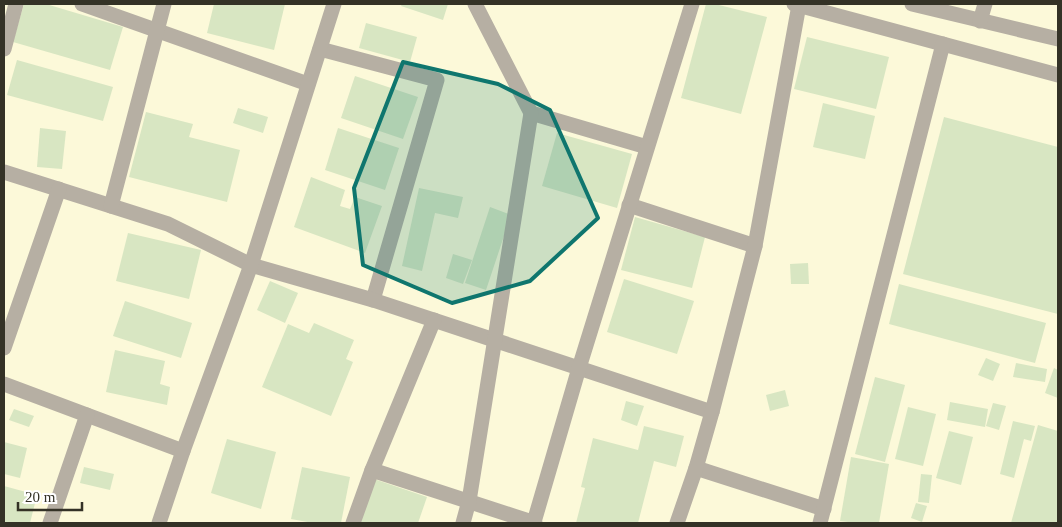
<svg xmlns="http://www.w3.org/2000/svg" width="1062" height="527" viewBox="0 0 1062 527" font-family="'Times New Roman',serif">
  <style>
    .building { fill: #d8e6c2 }
    .lines { fill: none; stroke-linecap: round; stroke-linejoin: round }
    .minor { stroke: #b6afa3; stroke-width: 15 }
    .marked { fill: #0f766e; fill-opacity: 0.2; stroke: #0f766e; stroke-width: 4; stroke-linejoin: round }
  </style>
  <rect width="100%" height="100%" fill="#fcf9d9"/>
  <g class="building">
    <polygon points="24,4 46,4 123,27 110,70 13,42"/>
    <polygon points="214,4 285,4 274,50 207,33"/>
    <polygon points="402,4 448,4 443,20 401,6"/>
    <polygon points="706,4 715,4 767,17 741,114 681,98"/>
    <polygon points="366,23 417,37 410,62 359,48"/>
    <polygon points="807,37 889,57 876,109 794,89"/>
    <polygon points="17,60 113,87 103,121 7,95"/>
    <polygon points="355,76 418,97 403,139 341,118"/>
    <polygon points="823,103 875,116 865,159 813,147"/>
    <polygon points="238,108 268,117 263,133 233,123"/>
    <polygon points="146,112 193,124 189,137 240,150 227,202 129,177"/>
    <polygon points="944,117 1058,147 1058,314 903,274"/>
    <polygon points="40,128 66,131 62,169 37,167"/>
    <polygon points="338,128 399,148 385,190 325,170"/>
    <polygon points="557,133 632,154 617,208 542,186"/>
    <polygon points="311,177 345,190 340,206 350,209 355,197 382,206 365,253 294,227"/>
    <polygon points="419,188 463,197 458,218 435,213 422,271 402,266"/>
    <polygon points="490,207 511,215 486,290 465,283"/>
    <polygon points="635,217 705,237 692,288 621,270"/>
    <polygon points="128,233 201,250 189,299 116,281"/>
    <polygon points="453,254 472,260 463,284 446,278"/>
    <polygon points="808,263 809,284 791,284 790,264"/>
    <polygon points="624,279 694,301 677,354 607,332"/>
    <polygon points="270,281 298,293 285,323 257,310"/>
    <polygon points="899,284 1046,323 1035,363 889,324"/>
    <polygon points="125,301 192,323 181,358 113,336"/>
    <polygon points="314,323 354,340 346,359 353,362 331,416 262,387 288,324 309,333"/>
    <polygon points="115,350 165,361 160,384 170,387 167,405 106,392"/>
    <polygon points="986,358 1000,364 993,381 978,375"/>
    <polygon points="1016,363 1047,369 1045,382 1013,377"/>
    <polygon points="1054,368 1058,370 1058,398 1045,393"/>
    <polygon points="875,377 905,385 885,462 855,454"/>
    <polygon points="785,390 789,406 770,411 766,395"/>
    <polygon points="626,401 644,406 637,426 621,420"/>
    <polygon points="950,402 988,409 985,427 947,420"/>
    <polygon points="993,403 1006,406 999,430 986,426"/>
    <polygon points="908,407 936,414 923,466 895,459"/>
    <polygon points="14,409 34,416 29,427 9,420"/>
    <polygon points="1013,421 1035,426 1031,441 1024,439 1014,478 1000,474"/>
    <polygon points="1038,425 1058,431 1058,523 1011,523"/>
    <polygon points="644,426 684,436 676,467 654,461 638,523 576,523 585,488 581,487 593,438 638,450"/>
    <polygon points="949,431 973,437 961,485 936,478"/>
    <polygon points="227,439 276,452 261,509 211,493"/>
    <polygon points="4,442 27,448 20,478 4,474"/>
    <polygon points="851,457 889,464 879,523 856,523 840,521"/>
    <polygon points="84,467 114,474 110,490 80,483"/>
    <polygon points="302,467 350,477 341,523 313,523 291,519"/>
    <polygon points="921,474 932,475 929,503 918,502"/>
    <polygon points="374,479 427,497 418,523 359,523"/>
    <polygon points="4,486 37,495 30,523 4,523"/>
    <polygon points="916,503 927,506 922,522 911,518"/>
  </g>
  <g class="lines">
    <g class="minor">
      <polyline points="82,4 308,84"/>
      <polyline points="475,4 531,113 647,147"/>
      <polyline points="794,4 1058,75"/>
      <polyline points="912,4 1058,39"/>
      <polyline points="980,21 985,4"/>
      <polyline points="4,49 16,4"/>
      <polyline points="320,49 437,80 373,300"/>
      <polyline points="4,172 168,224 251,265 373,300 712,412"/>
      <polyline points="629,205 755,246"/>
      <polyline points="111,206 164,4"/>
      <polyline points="4,348 59,189"/>
      <polyline points="4,384 183,451"/>
      <polyline points="696,468 824,509"/>
      <polyline points="372,470 535,523"/>
      <polyline points="534,522 579,368 692,4"/>
      <polyline points="50,523 87,415"/>
      <polyline points="159,523 183,451 251,265 334,4"/>
      <polyline points="353,523 372,470 434,320"/>
      <polyline points="463,523 469,501 531,113"/>
      <polyline points="677,523 696,468 712,412 755,246 799,5"/>
      <polyline points="820,523 943,44"/>
    </g>
  </g>
  <path class="marked" d="M403,62l95,22 52,26 48,108 -68,63 -78,22 -89,-38 -9,-77z"/>
  <rect width="1062" height="527" fill="none" stroke="#343226" stroke-width="10"/>
  <path d="M18 502v8h64v-8" fill="none" stroke="#343226" stroke-width="2.5"/>
  <text x="25" y="502" font-size="15" fill="#343226" stroke="#ffffff" stroke-width="4" paint-order="stroke">20 m</text>
</svg>
